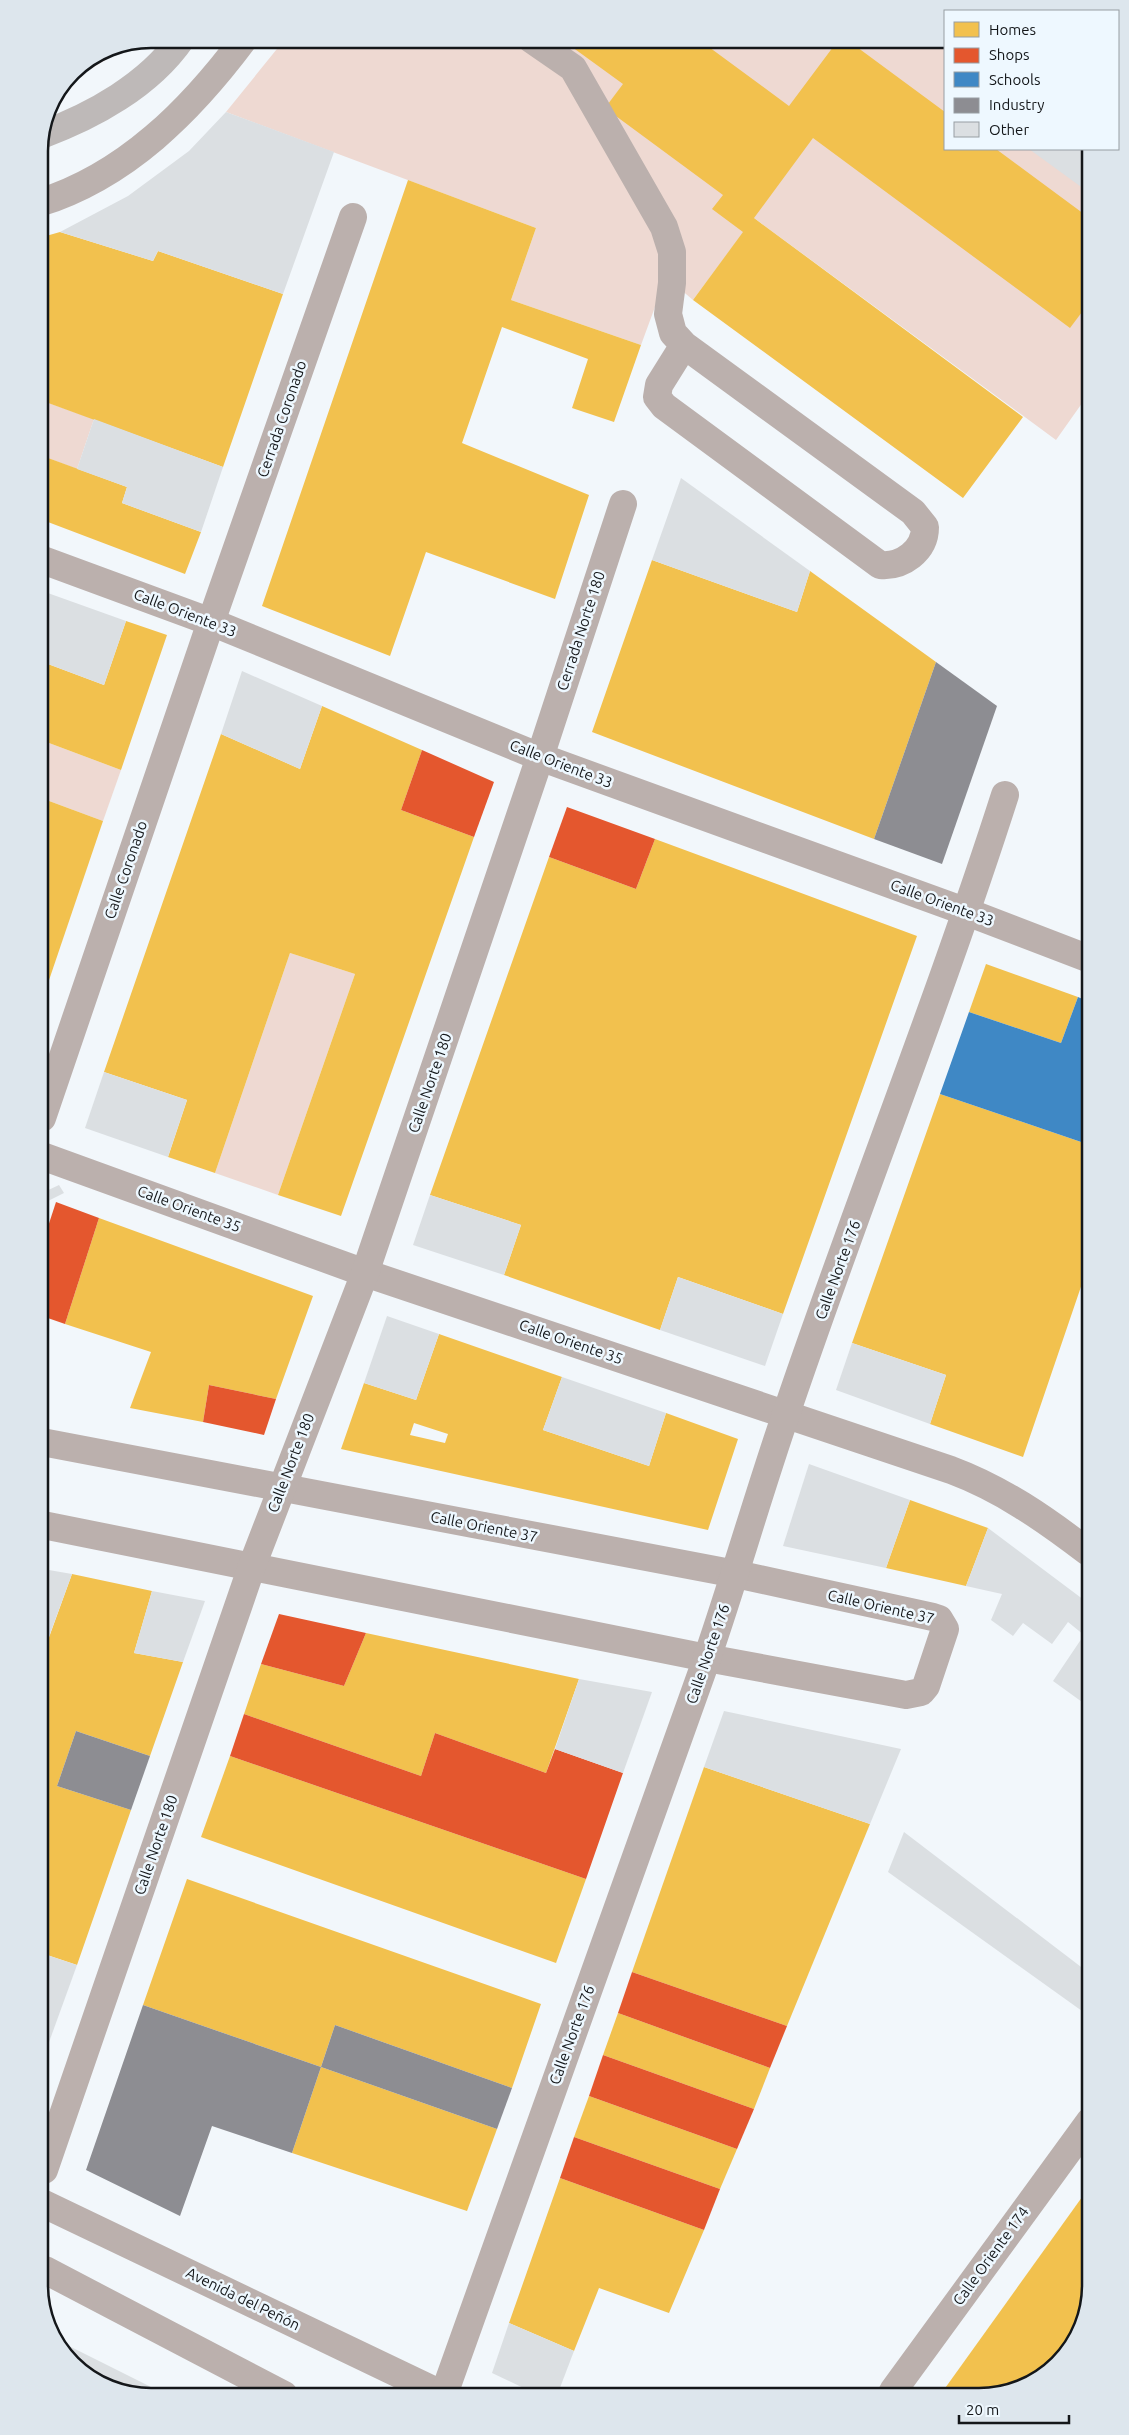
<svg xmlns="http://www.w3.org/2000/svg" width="1129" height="2435" viewBox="0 0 1129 2435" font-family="Ubuntu,sans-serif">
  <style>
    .green { fill: #eed9d2 }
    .homes { fill: #f2c14e; fill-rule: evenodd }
    .shops { fill: #e4572e }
    .schools { fill: #3f88c5 }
    .industry { fill: #8d8d92 }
    .building { fill: #dbdfe2 }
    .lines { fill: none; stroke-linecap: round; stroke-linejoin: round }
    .minor { stroke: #bbb0ad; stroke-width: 28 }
    .major { stroke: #bbb1ae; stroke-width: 28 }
    .highway { stroke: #beb9b8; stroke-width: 28 }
    .labels { text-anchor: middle; stroke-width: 5; stroke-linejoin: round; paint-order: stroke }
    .street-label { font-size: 15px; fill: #14171a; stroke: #eef8ff }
    .rim { fill: none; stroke: #14171a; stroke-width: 2.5 }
  </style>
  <rect width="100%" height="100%" fill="#f2f7fb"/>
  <g class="green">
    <polygon points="285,39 945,39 945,149 1084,149 1085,399 1056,440 754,218 693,300 666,277 641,345 511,300 536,228 226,112"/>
    <path d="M123,44l-14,14 -46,27c13,-20 36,-36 60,-41z"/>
    <polygon points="40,400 94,419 77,469 40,455"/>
    <polygon points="41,740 121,770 103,821 41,798"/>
    <polygon points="290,953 355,974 278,1195 215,1173"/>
  </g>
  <g class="homes">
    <polygon points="561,39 698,39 789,106 839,39 846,39 945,112 945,149 996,149 1084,214 1085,308 1070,328 813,138 754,218 1023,417 963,498 693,300 743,232 712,209 723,195 605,108 623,84"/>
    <polygon points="408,180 536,228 511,300 641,345 614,422 572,408 588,359 502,327 462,443 589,495 555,599 426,552 390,656 262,606"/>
    <polygon points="60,232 153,261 158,251 283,294 223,467 40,400 39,238"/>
    <polygon points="40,455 127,487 122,503 201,532 185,574 40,519"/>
    <polygon points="652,560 797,612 810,571 936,662 874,839 592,732"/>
    <polygon points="126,621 167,635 121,770 41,740 40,661 104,685"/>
    <polygon points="322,706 422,750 401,810 474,837 341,1216 278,1195 355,974 290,953 215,1173 168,1157 187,1100 104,1072 221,734 300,769"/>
    <polygon points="41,798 103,821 46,989 41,987"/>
    <polygon points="655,839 917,936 783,1314 678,1277 660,1330 504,1275 521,1225 430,1195 549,857 636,889"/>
    <polygon points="986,964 1078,997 1061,1043 969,1012"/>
    <polygon points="940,1094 1087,1144 1087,1269 1023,1457 930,1424 946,1375 852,1343"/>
    <polygon points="99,1218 313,1296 276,1399 209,1385 203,1422 130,1408 151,1352 65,1324"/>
    <path d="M439,1334l123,43 -19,53 106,36 17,-53 72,26 -30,91 -367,-81 23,-66 52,17zM414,1423l34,11 -3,9 -35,-8z"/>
    <polygon points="910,1500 988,1528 966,1586 886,1568"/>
    <polygon points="72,1574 152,1591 134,1653 183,1662 150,1756 76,1731 57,1786 131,1810 77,1965 44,1954 43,1654"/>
    <polygon points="366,1633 579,1679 546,1773 435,1733 421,1776 244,1714 261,1664 344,1686"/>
    <polygon points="230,1756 586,1879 556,1963 201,1837"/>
    <polygon points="704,1767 870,1824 787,2026 632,1972"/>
    <polygon points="187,1879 541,2004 512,2088 335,2025 321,2067 143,2005"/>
    <polygon points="618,2013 770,2068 754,2109 603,2055"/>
    <polygon points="321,2067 497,2129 467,2211 292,2153"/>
    <polygon points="589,2096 737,2149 720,2189 574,2137"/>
    <polygon points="560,2178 704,2230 669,2313 599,2288 574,2351 509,2323"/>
    <polygon points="1090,2186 1090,2284 1070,2343 1060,2357 1014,2390 943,2391"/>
  </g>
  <g class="shops">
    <polygon points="422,750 494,782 474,837 401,810"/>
    <polygon points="567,807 655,839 636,889 549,857"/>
    <polygon points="56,1202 99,1218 65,1324 42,1316 42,1245"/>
    <polygon points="209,1385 276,1399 264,1435 203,1422"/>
    <polygon points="279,1614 366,1633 344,1686 261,1664"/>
    <polygon points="244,1714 421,1776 435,1733 546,1773 555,1749 623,1773 586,1879 230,1756"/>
    <polygon points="632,1972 787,2026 770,2068 618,2013"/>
    <polygon points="603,2055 754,2109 737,2149 589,2096"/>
    <polygon points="574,2137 720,2189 704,2230 560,2178"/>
  </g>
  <polygon class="schools" points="1078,997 1087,1001 1087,1144 940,1094 969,1012 1061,1043"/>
  <g class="industry">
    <polygon points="936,662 997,706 942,864 874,839"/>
    <polygon points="76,1731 150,1756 131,1810 57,1786"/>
    <polygon points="143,2005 321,2067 292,2153 212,2126 180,2216 86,2170"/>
    <polygon points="335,2025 512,2088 497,2129 321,2067"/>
  </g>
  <g class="building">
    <polygon points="226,112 334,152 283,294 158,251 153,261 60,232 128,196 189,151"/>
    <polygon points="1029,149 1084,149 1084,189"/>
    <polygon points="94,419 223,467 201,532 122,503 127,487 77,469"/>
    <polygon points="681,478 810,571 797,612 652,560"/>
    <polygon points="45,592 126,621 104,685 40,661 40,604"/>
    <polygon points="242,671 322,706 300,769 221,734"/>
    <polygon points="104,1072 187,1100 168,1157 85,1128"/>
    <polygon points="59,1185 64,1193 44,1203 42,1193"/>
    <polygon points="430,1195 521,1225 504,1275 413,1245"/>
    <polygon points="678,1277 783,1314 765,1366 660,1330"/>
    <polygon points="387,1316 439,1334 416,1400 364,1383"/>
    <polygon points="852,1343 946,1375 930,1424 836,1390"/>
    <polygon points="562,1377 666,1413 649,1466 543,1430"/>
    <polygon points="809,1464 910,1500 886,1568 783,1546"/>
    <polygon points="988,1528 1088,1603 1089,1707 1053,1681 1084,1635 1068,1622 1052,1644 1023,1623 1013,1636 991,1620 1002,1594 966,1586"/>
    <polygon points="43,1569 72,1574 43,1653"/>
    <polygon points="152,1591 205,1601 183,1662 134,1653"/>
    <polygon points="579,1679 652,1692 623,1773 555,1749"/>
    <polygon points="724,1711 901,1749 870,1824 704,1767"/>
    <polygon points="904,1832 1089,1973 1089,2016 888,1872"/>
    <polygon points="44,1954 77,1965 44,2056"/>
    <polygon points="509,2323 574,2351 558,2393 534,2393 492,2373"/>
    <polygon points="61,2342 169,2396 143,2396 83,2373"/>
  </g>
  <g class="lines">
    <g class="minor">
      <path d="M531,39l42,29 91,159 8,25v31l-4,31 5,19 11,12 229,167 12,15c0,24 -23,40 -45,38l-216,-159 -7,-9 2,-12 25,-40"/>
      <polyline points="40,559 211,622 540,757 967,912 1087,958"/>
      <polyline points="42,1118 211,622 353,217"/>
      <path d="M42,1156l323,117 586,197c51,19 94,49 137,82"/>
      <polyline points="42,1442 736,1574 933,1617 939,1619 945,1629 926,1686 921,1692 906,1695 707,1658 43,1525"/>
      <polyline points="44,2170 252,1566 365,1273 540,757 623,504"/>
      <polyline points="44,2204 441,2394"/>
      <polyline points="45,2270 284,2395"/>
      <polyline points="893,2391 1090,2121"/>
      <path d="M444,2394l263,-736c28,-81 51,-163 79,-244 70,-207 152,-410 219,-619"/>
    </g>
    <path class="major" d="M39,203c87,-27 152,-93 205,-164"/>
    <path class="highway" d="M41,135c52,-19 108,-50 140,-96"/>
  </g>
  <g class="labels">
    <g class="street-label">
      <text transform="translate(282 419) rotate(-71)" y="5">Cerrada Coronado</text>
      <text transform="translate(185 613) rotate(21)" y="5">Calle Oriente 33</text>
      <text transform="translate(581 631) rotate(-72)" y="5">Cerrada Norte 180</text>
      <text transform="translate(561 764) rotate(21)" y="5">Calle Oriente 33</text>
      <text transform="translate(126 870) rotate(-71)" y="5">Calle Coronado</text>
      <text transform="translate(942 903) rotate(20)" y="5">Calle Oriente 33</text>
      <text transform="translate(430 1083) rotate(-71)" y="5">Calle Norte 180</text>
      <text transform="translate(189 1209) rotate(20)" y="5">Calle Oriente 35</text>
      <text transform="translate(838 1270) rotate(-70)" y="5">Calle Norte 176</text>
      <text transform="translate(571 1342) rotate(19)" y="5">Calle Oriente 35</text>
      <text transform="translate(291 1463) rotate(-69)" y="5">Calle Norte 180</text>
      <text transform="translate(484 1527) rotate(11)" y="5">Calle Oriente 37</text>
      <text transform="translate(881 1607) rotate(13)" y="5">Calle Oriente 37</text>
      <text transform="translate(708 1654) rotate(-71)" y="5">Calle Norte 176</text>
      <text transform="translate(156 1845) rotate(-71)" y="5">Calle Norte 180</text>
      <text transform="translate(572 2035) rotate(-70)" y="5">Calle Norte 176</text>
      <text transform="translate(991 2256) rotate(-54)" y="5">Calle Oriente 174</text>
      <text transform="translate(243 2299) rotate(26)" y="5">Avenida del Peñón</text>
    </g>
  </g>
  <path d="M0 0H1129V2435H0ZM151 48H979A103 103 0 0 1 1082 151V2285A103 103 0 0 1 979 2388H151A103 103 0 0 1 48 2285V151A103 103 0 0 1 151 48Z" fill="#dde6ed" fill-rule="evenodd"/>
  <path class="rim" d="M151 48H979A103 103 0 0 1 1082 151V2285A103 103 0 0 1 979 2388H151A103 103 0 0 1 48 2285V151A103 103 0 0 1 151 48Z"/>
  <rect x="944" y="10" width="175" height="140" fill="#eef8ff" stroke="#979ea3"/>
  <rect x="954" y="22" width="25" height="15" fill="#f2c14e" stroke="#979ea3"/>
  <text x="989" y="35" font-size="15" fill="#14171a">Homes</text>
  <rect x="954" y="48" width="25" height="15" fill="#e4572e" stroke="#979ea3"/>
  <text x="989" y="60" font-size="15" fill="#14171a">Shops</text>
  <rect x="954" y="72" width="25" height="15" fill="#3f88c5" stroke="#979ea3"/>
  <text x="989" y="85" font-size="15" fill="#14171a">Schools</text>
  <rect x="954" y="98" width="25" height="15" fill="#8d8d92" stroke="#979ea3"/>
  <text x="989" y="110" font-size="15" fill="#14171a">Industry</text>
  <rect x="954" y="122" width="25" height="15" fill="#dbdfe2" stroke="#979ea3"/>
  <text x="989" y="135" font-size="15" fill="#14171a">Other</text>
  <path d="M959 2415v8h110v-8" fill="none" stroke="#14171a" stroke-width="2.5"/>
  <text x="966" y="2415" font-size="15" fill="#14171a" stroke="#eef8ff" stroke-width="4" paint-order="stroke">20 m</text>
</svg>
